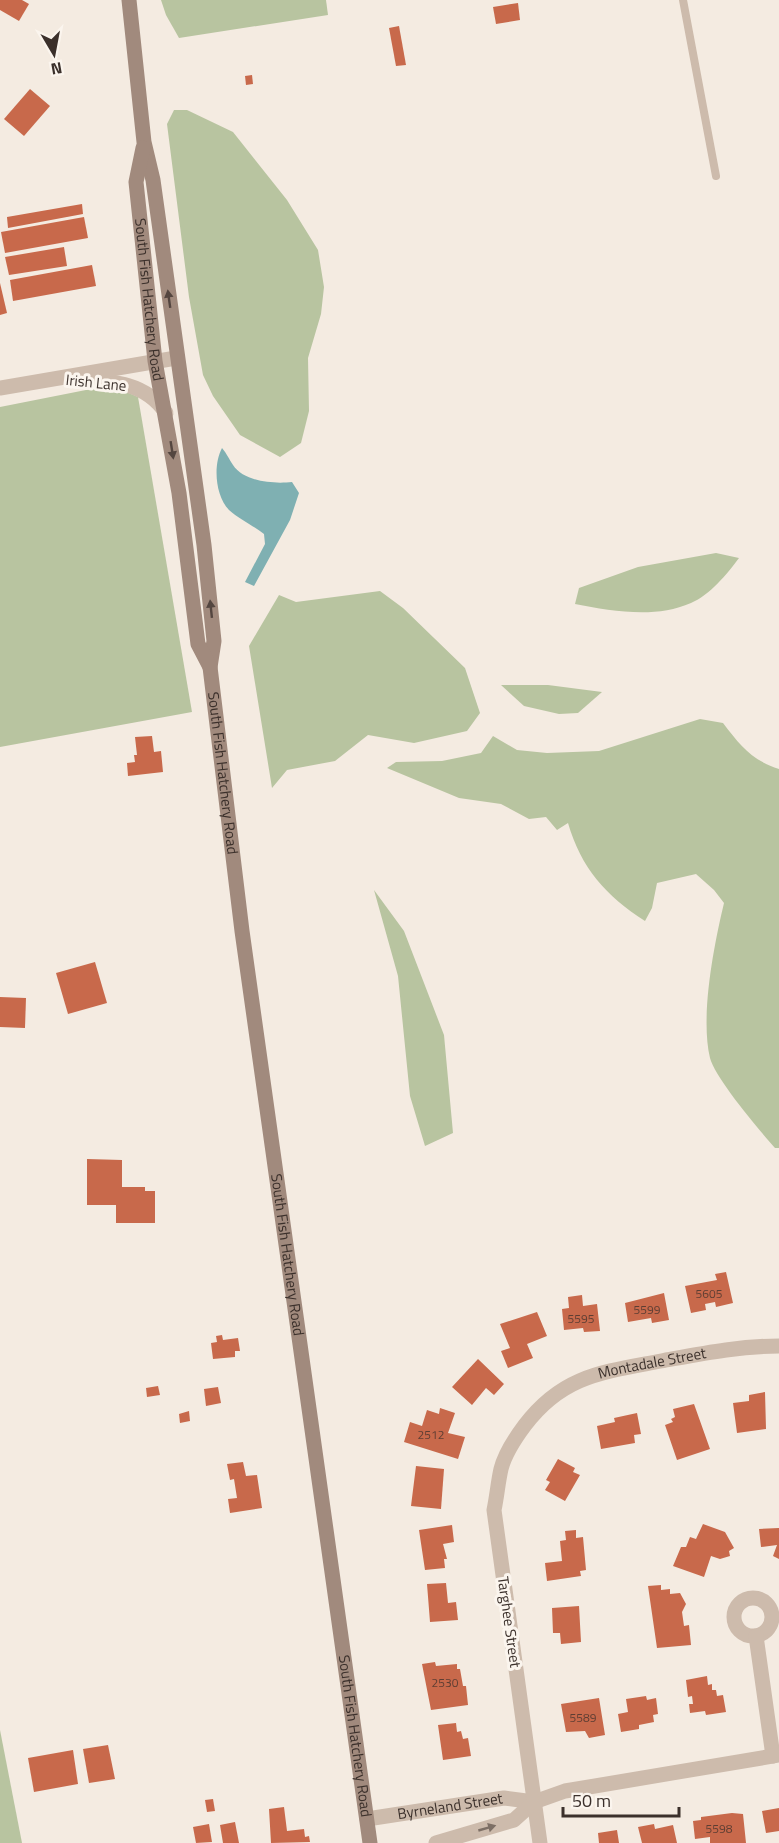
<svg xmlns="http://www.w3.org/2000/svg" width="779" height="1843" viewBox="0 0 779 1843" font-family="'Titillium Web',sans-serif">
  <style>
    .green { fill: #b8c4a0 }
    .water { fill: #7fb0b2 }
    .building { fill: #c8694b }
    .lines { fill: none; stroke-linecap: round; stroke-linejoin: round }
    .service { stroke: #cdbbac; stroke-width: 8 }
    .minor { stroke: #cdbbac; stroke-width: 15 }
    .secondary { stroke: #a18a7d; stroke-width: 15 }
    .oneway { fill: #544640 }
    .oneway2 { fill: #7d6f65 }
    .labels { text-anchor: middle; stroke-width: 6; stroke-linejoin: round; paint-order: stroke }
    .number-label { font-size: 12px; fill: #5e3e33 }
    .street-label { font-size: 15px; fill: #3b302b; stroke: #fbf5ee }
  </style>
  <rect width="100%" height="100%" fill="#f4ebe1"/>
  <g class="green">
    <polygon points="161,0 326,0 328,15 179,38 166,15"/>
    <polygon points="174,110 187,110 233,132 287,200 318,250 324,287 321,314 308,358 309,411 301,443 280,457 240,435 213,396 203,375 189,297 167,124"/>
    <polygon points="96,388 122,390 138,397 192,712 0,747 0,407"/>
    <path d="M716,553l23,5c-12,16 -29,37 -48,45 -36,16 -79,8 -116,1l4,-16 59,-21z"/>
    <polygon points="380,591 403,608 465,668 480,713 467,731 414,743 368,735 335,761 287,770 272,788 249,646 279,595 296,602"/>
    <polygon points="501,685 548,685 602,692 578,713 559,714 524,706"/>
    <path d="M700,719l23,4c17,22 28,37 56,46v379h-4c-15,-17 -60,-70 -65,-90 -10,-42 4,-113 14,-155l-10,-13 -18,-16 -39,9 -5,25 -7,13c-39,-25 -64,-53 -77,-98l-11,7 -11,-13 -17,2 -28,-15 -42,-6 -72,-30 9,-6 46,-1 39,-8 12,-17 24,14 30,3 52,-2z"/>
    <polygon points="374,890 404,931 444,1035 453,1133 425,1146 410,1096 398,976"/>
    <polygon points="0,1730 22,1843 0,1843"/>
  </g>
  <path class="water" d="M222,448c5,6 7,11 11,17 11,17 41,19 59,17l7,11 -9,27 -36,66 -9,-4 20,-38 -1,-10c-10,-8 -25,-15 -35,-24 -14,-15 -16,-45 -7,-62z"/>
  <g class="building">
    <polygon points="0,0 22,0 29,4 19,21 0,10"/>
    <polygon points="518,3 520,20 496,24 493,7"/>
    <polygon points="399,26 406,65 396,66 389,28"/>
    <polygon points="252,75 253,84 246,85 245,76"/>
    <polygon points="30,89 50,106 24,136 4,119"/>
    <polygon points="82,204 83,214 8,228 7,217"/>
    <polygon points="84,217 88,238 5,253 1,232"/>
    <polygon points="64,247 67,266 9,275 5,257"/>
    <polygon points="92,265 96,286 13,301 10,280"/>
    <polygon points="0,283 7,313 0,315"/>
    <polygon points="152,736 154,752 161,751 163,772 128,776 127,763 135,762 134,755 137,755 135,737"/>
    <polygon points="95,962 107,1003 68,1014 56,973"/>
    <polygon points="0,997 26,998 25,1028 0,1027"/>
    <polygon points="87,1159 122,1160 122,1187 145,1187 145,1191 155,1191 155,1223 116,1223 116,1205 87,1205"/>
    <polygon points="726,1272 733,1303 716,1307 715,1302 705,1304 706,1310 691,1313 685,1286 717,1280 715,1274"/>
    <polygon points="664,1293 669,1320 652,1323 651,1318 628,1322 625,1303"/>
    <polygon points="582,1295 583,1306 597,1304 600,1331 584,1332 583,1328 564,1330 562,1309 569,1308 568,1297"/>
    <polygon points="537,1312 547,1336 527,1344 533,1358 508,1368 501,1351 510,1348 500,1324"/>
    <polygon points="222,1335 223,1340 238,1338 240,1351 235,1351 235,1357 213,1359 211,1343 217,1342 216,1336"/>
    <polygon points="478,1359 504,1384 494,1395 486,1388 472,1405 452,1387"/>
    <polygon points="158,1386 160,1395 147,1397 146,1388"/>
    <polygon points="218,1387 221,1403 206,1406 204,1389"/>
    <polygon points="765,1392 766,1429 737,1433 733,1403 749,1401 749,1395"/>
    <polygon points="694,1404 710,1449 677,1460 665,1425 673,1422 671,1419 675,1417 673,1409"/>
    <polygon points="440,1408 455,1413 448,1433 465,1437 458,1459 404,1442 410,1422 422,1426 427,1410 439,1414"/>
    <polygon points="189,1411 190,1421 180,1423 179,1414"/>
    <polygon points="637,1413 641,1434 634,1435 635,1443 601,1449 597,1426 615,1422 614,1418"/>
    <polygon points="558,1459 575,1468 573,1472 580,1475 565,1501 545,1490 550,1482 546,1480"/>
    <polygon points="243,1462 246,1476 257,1475 262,1508 230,1513 228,1499 237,1498 234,1479 230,1480 227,1464"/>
    <polygon points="416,1466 444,1469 441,1509 411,1506"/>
    <polygon points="703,1524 725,1532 734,1548 729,1551 730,1556 720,1559 711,1556 704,1577 673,1566 681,1547 686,1547 690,1537 696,1539"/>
    <polygon points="452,1525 454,1542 443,1544 447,1559 444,1559 445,1568 425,1570 419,1530"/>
    <polygon points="779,1528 779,1559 773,1556 777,1545 761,1547 759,1529"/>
    <polygon points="576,1530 576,1538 583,1537 586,1570 580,1571 581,1576 547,1581 545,1563 562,1561 560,1541 566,1540 565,1531"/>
    <polygon points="446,1583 448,1603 456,1602 458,1620 430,1622 427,1584"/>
    <polygon points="661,1585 661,1590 670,1589 670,1594 680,1593 686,1604 682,1612 684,1626 689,1625 691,1645 657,1648 648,1586"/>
    <polygon points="579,1606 581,1642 561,1644 560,1633 553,1633 552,1608"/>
    <polygon points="435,1662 436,1666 457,1664 457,1669 460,1669 463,1686 466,1686 468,1705 431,1710 422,1664"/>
    <polygon points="707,1676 708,1685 712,1684 712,1690 716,1690 717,1696 723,1695 726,1712 706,1715 705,1711 690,1713 689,1704 693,1704 692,1696 688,1697 686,1680"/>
    <polygon points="646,1696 647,1700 656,1698 658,1714 653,1715 654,1722 639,1725 639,1729 621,1732 618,1714 628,1712 626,1699"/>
    <polygon points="599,1698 605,1735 589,1738 585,1731 566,1732 561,1704"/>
    <polygon points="456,1723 457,1732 461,1731 463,1739 468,1738 471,1756 443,1760 438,1725"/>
    <polygon points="108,1745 115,1779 89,1783 83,1749"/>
    <polygon points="73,1750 78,1784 34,1792 28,1758"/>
    <polygon points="213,1799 215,1811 207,1812 205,1800"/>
    <polygon points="284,1807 287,1831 304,1829 305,1837 309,1836 310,1842 271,1843 269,1809"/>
    <polygon points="779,1808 779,1831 766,1833 762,1811"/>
    <polygon points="732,1813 743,1814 746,1843 710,1843 710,1837 695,1839 693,1821 701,1820 701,1817"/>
    <polygon points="235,1822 239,1843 223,1843 220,1825"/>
    <polygon points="209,1824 212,1842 196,1843 193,1827"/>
    <polygon points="654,1824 655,1829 673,1825 677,1843 642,1843 638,1827"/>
    <polygon points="617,1830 619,1843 599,1843 598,1833"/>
  </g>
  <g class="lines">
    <polyline class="service" points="683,0 716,176"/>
    <g class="minor">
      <path d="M81,380c33,1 65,3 85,33"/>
      <polyline points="0,388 176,358"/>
      <circle cx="753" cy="1617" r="19"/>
      <polyline points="756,1636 773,1756"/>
      <path id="s1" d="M367,1819l137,-21 30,4"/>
      <polyline points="436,1843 514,1820 534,1802 565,1791 779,1755"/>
      <path id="s2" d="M540,1843l-46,-333c3,-14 4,-28 7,-41 4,-16 15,-32 24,-44 38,-50 78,-53 136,-64 39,-7 78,-15 118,-15"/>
    </g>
    <g class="secondary">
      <path id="s3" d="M129,0l15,142 9,38 51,365 10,96 -4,26 32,264 128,912"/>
      <path id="s4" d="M143,148l-7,34 19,179 24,132 19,151 12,23"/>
    </g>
  </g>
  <defs><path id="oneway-solid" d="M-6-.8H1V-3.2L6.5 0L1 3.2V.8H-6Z" transform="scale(1.5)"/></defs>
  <g class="oneway">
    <use href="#oneway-solid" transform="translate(169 299) rotate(-98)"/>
    <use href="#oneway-solid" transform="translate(172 450) rotate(81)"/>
    <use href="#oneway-solid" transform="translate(211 609) rotate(-96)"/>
  </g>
  <use class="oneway2" href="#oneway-solid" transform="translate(487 1828) rotate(-16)"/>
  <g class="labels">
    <g class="number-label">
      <text x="709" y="1298">5605</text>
      <text x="647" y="1314">5599</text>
      <text x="581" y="1323">5595</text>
      <text x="431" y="1439">2512</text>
      <text x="445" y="1687">2530</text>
      <text x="583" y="1722">5589</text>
      <text x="719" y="1833">5598</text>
    </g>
    <g class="street-label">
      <text dy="5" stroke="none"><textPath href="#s4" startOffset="153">South Fish Hatchery Road</textPath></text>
      <text transform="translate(96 383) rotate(6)" y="5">Irish Lane</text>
      <text dy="5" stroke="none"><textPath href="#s3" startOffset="780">South Fish Hatchery Road</textPath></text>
      <text dy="5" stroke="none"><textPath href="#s3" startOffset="1266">South Fish Hatchery Road</textPath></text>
      <text dy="5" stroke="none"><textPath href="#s2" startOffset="574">Montadale Street</textPath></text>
      <text transform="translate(509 1622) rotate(82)" y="5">Targhee Street</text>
      <text dy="5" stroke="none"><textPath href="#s3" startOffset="1752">South Fish Hatchery Road</textPath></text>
      <text dy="5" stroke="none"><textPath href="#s1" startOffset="84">Byrneland Street</textPath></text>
    </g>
  </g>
  <g transform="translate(54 54) rotate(170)" stroke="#fbf5ee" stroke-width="4.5" paint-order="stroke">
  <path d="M0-4.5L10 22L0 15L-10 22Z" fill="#3b302b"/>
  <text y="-9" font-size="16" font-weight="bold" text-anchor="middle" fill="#3b302b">N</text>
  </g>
  <path d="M563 1807v9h116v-9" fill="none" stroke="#3b302b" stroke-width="3"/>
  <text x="572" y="1807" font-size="18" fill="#3b302b" stroke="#fbf5ee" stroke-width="4.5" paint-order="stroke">50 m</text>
</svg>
